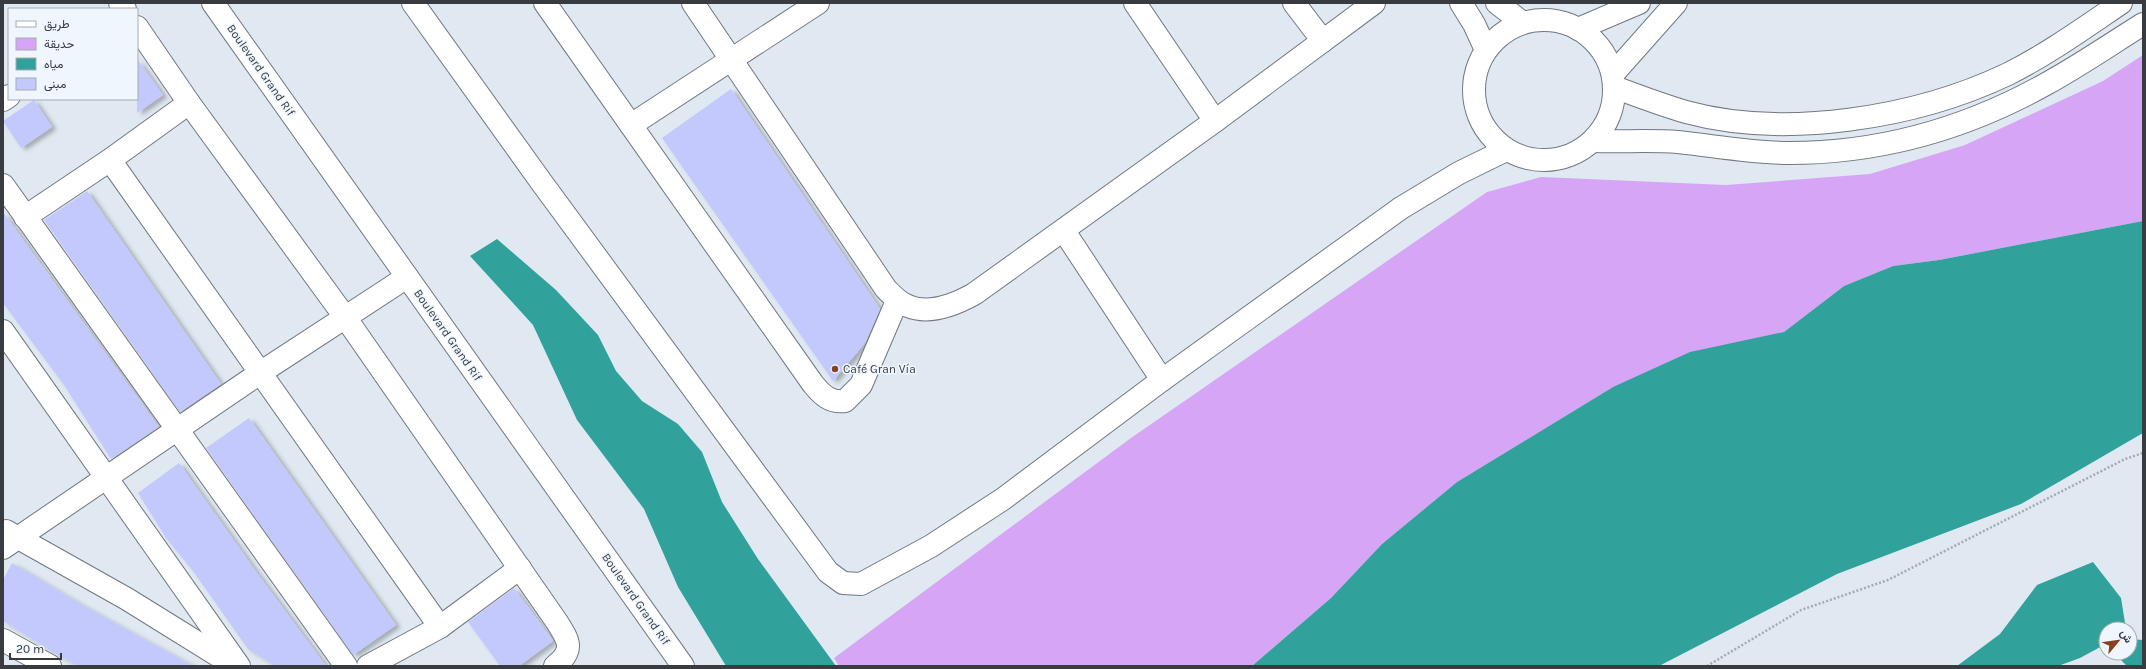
<svg xmlns="http://www.w3.org/2000/svg" width="2146" height="669" viewBox="0 0 2146 669" font-family="Karla,Vazirmatn,sans-serif">
  <style>
    .green { fill: #d6a5f6 }
    .water { fill: #30a29b }
    .building { fill: #c3c8fd; filter: url(#shadow) }
    .lines { fill: none; stroke-linecap: round; stroke-linejoin: round }
    .minor-casing { stroke: #707880; stroke-width: 24 }
    .major-casing { stroke: #707880; stroke-width: 24 }
    .path { stroke: #a3aab1; stroke-width: 2.5; stroke-dasharray: 2 2; stroke-linecap: butt }
    .minor { stroke: #fff; stroke-width: 22 }
    .major { stroke: #fff; stroke-width: 22 }
    .poi-dot { fill: #884020; stroke: #eff6fd; stroke-width: 1.5 }
    .labels { text-anchor: middle; stroke-width: 3; stroke-linejoin: round; paint-order: stroke }
    .street-label { font-size: 12px; fill: #383b3f; stroke: #eff6fd }
    .poi-label { font-size: 12px; fill: #383b3f; stroke: #eff6fd; text-anchor: start }
  </style>
  <defs>
    <filter id="shadow"><feDropShadow dx="4.5" dy="2.5" stdDeviation="2" flood-color="#0004"/></filter>
  </defs>
  <rect width="100%" height="100%" fill="#e0e9f2"/>
  <polygon class="green" points="2143,55 2143,221 1939,260 1893,266 1844,286 1784,332 1757,339 1613,387 1457,482 1382,544 1331,598 1252,666 839,666 834,658 1131,438 1487,192 1541,177 1726,185 1870,174 1965,145 2103,81"/>
  <g class="water">
    <polygon points="2143,221 2143,433 2021,504 1837,574 1659,666 1252,666 1331,598 1382,544 1457,482 1613,387 1690,352 1784,332 1844,286 1893,266 1939,260"/>
    <polygon points="497,239 556,290 598,335 616,371 642,401 678,424 702,452 722,502 758,559 836,666 726,666 678,587 644,509 577,420 533,325 470,256"/>
    <polygon points="2093,562 2121,598 2126,629 2106,629 2106,646 2104,645 2080,658 2058,666 1957,666 2000,634 2037,585"/>
    <polygon points="2130,639 2143,640 2143,666 2127,666 2114,653 2130,653"/>
  </g>
  <g class="building">
    <polygon points="137,59 163,95 137,113"/>
    <polygon points="731,89 880,309 865,343 833,381 662,138"/>
    <polygon points="34,100 52,127 21,148 3,121"/>
    <polygon points="87,191 221,384 180,412 44,220"/>
    <polygon points="3,212 159,427 111,459 64,385 3,303"/>
    <polygon points="249,418 396,625 353,655 206,448"/>
    <polygon points="179,463 257,573 326,666 275,666 248,649 193,571 166,538 138,493"/>
    <polygon points="12,563 84,606 193,666 79,666 58,655 3,621 3,580"/>
    <polygon points="514,588 553,641 519,666 500,666 468,622"/>
  </g>
  <g class="lines">
    <g class="minor-casing">
      <g id="minor">
        <polyline points="120,3 125,9"/>
        <path d="M545,3l268,381c9,11 17,19 32,17l16,-16 36,-84"/>
        <path d="M693,3l193,286c6,6 13,14 22,17 21,9 48,-2 66,-12l241,-173 159,-118"/>
        <polyline points="1135,3 1215,121"/>
        <polyline points="1294,3 1323,41"/>
        <polyline points="1461,3 1474,24 1486,50"/>
        <polyline points="1497,3 1523,23"/>
        <path d="M137,27l52,76 156,214 212,305c12,19 18,28 -2,44"/>
        <polyline points="1578,29 1639,3"/>
        <polyline points="1613,74 1676,3"/>
        <polyline points="3,100 9,96"/>
        <polyline points="631,125 818,3"/>
        <polyline points="110,160 440,627"/>
        <polyline points="3,185 346,666"/>
        <polyline points="25,217 110,160 189,103"/>
        <polyline points="1064,231 1162,380"/>
        <polyline points="3,331 239,666"/>
        <polyline points="6,531 127,599 235,666"/>
        <polyline points="3,548 260,373 407,277"/>
        <polyline points="3,640 50,666"/>
        <polyline points="368,666 440,627 520,568"/>
      </g>
    </g>
    <g class="major-casing">
      <g id="major">
        <polyline points="213,3 683,666"/>
        <polyline points="413,3 542,183 828,572 843,583 861,584 931,546 1003,499 1162,380 1401,208 1459,173 1506,150"/>
        <circle cx="1544" cy="90" r="70"/>
        <path d="M1614,87c24,9 48,18 72,25 99,27 230,6 322,-38 40,-20 76,-46 113,-71"/>
        <path d="M1594,141c27,1 56,-1 84,1 37,4 74,11 111,11 91,0 178,-25 257,-69 33,-18 65,-40 97,-60"/>
      </g>
    </g>
    <polyline class="path" points="1707,666 1801,610 1888,580 2125,459 2143,453"/>
    <use href="#minor" class="minor"/>
    <use href="#major" class="major"/>
  </g>
  <circle class="poi-dot" cx="835" cy="369" r="4"/>
  <g class="labels">
    <g class="street-label">
      <text transform="translate(261 70) rotate(55)" y="4">Boulevard Grand Rif</text>
      <text transform="translate(448 335) rotate(55)" y="4">Boulevard Grand Rif</text>
      <text transform="translate(636 599) rotate(55)" y="4">Boulevard Grand Rif</text>
    </g>
    <g class="poi-label">
      <text x="843" y="373">Café Gran Vía</text>
    </g>
  </g>
  <rect width="2146" height="669" fill="none" stroke="#383b3f" stroke-width="8"/>
  <rect x="8" y="8" width="130" height="92" fill="#eff6fd" stroke="#a6abb1"/>
  <rect x="16" y="21" width="20" height="6" fill="#ffffff" stroke="#a6abb1"/>
  <text x="44" y="28" font-size="12" fill="#383b3f">طريق</text>
  <rect x="16" y="38" width="20" height="12" fill="#d6a5f6" stroke="#a6abb1"/>
  <text x="44" y="48" font-size="12" fill="#383b3f">حديقة</text>
  <rect x="16" y="58" width="20" height="12" fill="#30a29b" stroke="#a6abb1"/>
  <text x="44" y="68" font-size="12" fill="#383b3f">مياه</text>
  <rect x="16" y="78" width="20" height="12" fill="#c3c8fd" stroke="#a6abb1"/>
  <text x="44" y="88" font-size="12" fill="#383b3f">مبنى</text>
  <g transform="translate(2118 641) rotate(61)"><circle r="19" fill="#eff6fd" stroke="#a6abb1"/>
  <path d="M0-3L7 15L0 10L-7 15Z" fill="#884020"/>
  <text y="-6" font-size="11" font-weight="bold" text-anchor="middle" fill="#383b3f">ش</text>
  </g>
  <path d="M10 653v6h51v-6" fill="none" stroke="#383b3f" stroke-width="2"/>
  <text x="16" y="653" font-size="12" fill="#383b3f" stroke="#eff6fd" stroke-width="3" paint-order="stroke">20 m</text>
</svg>
